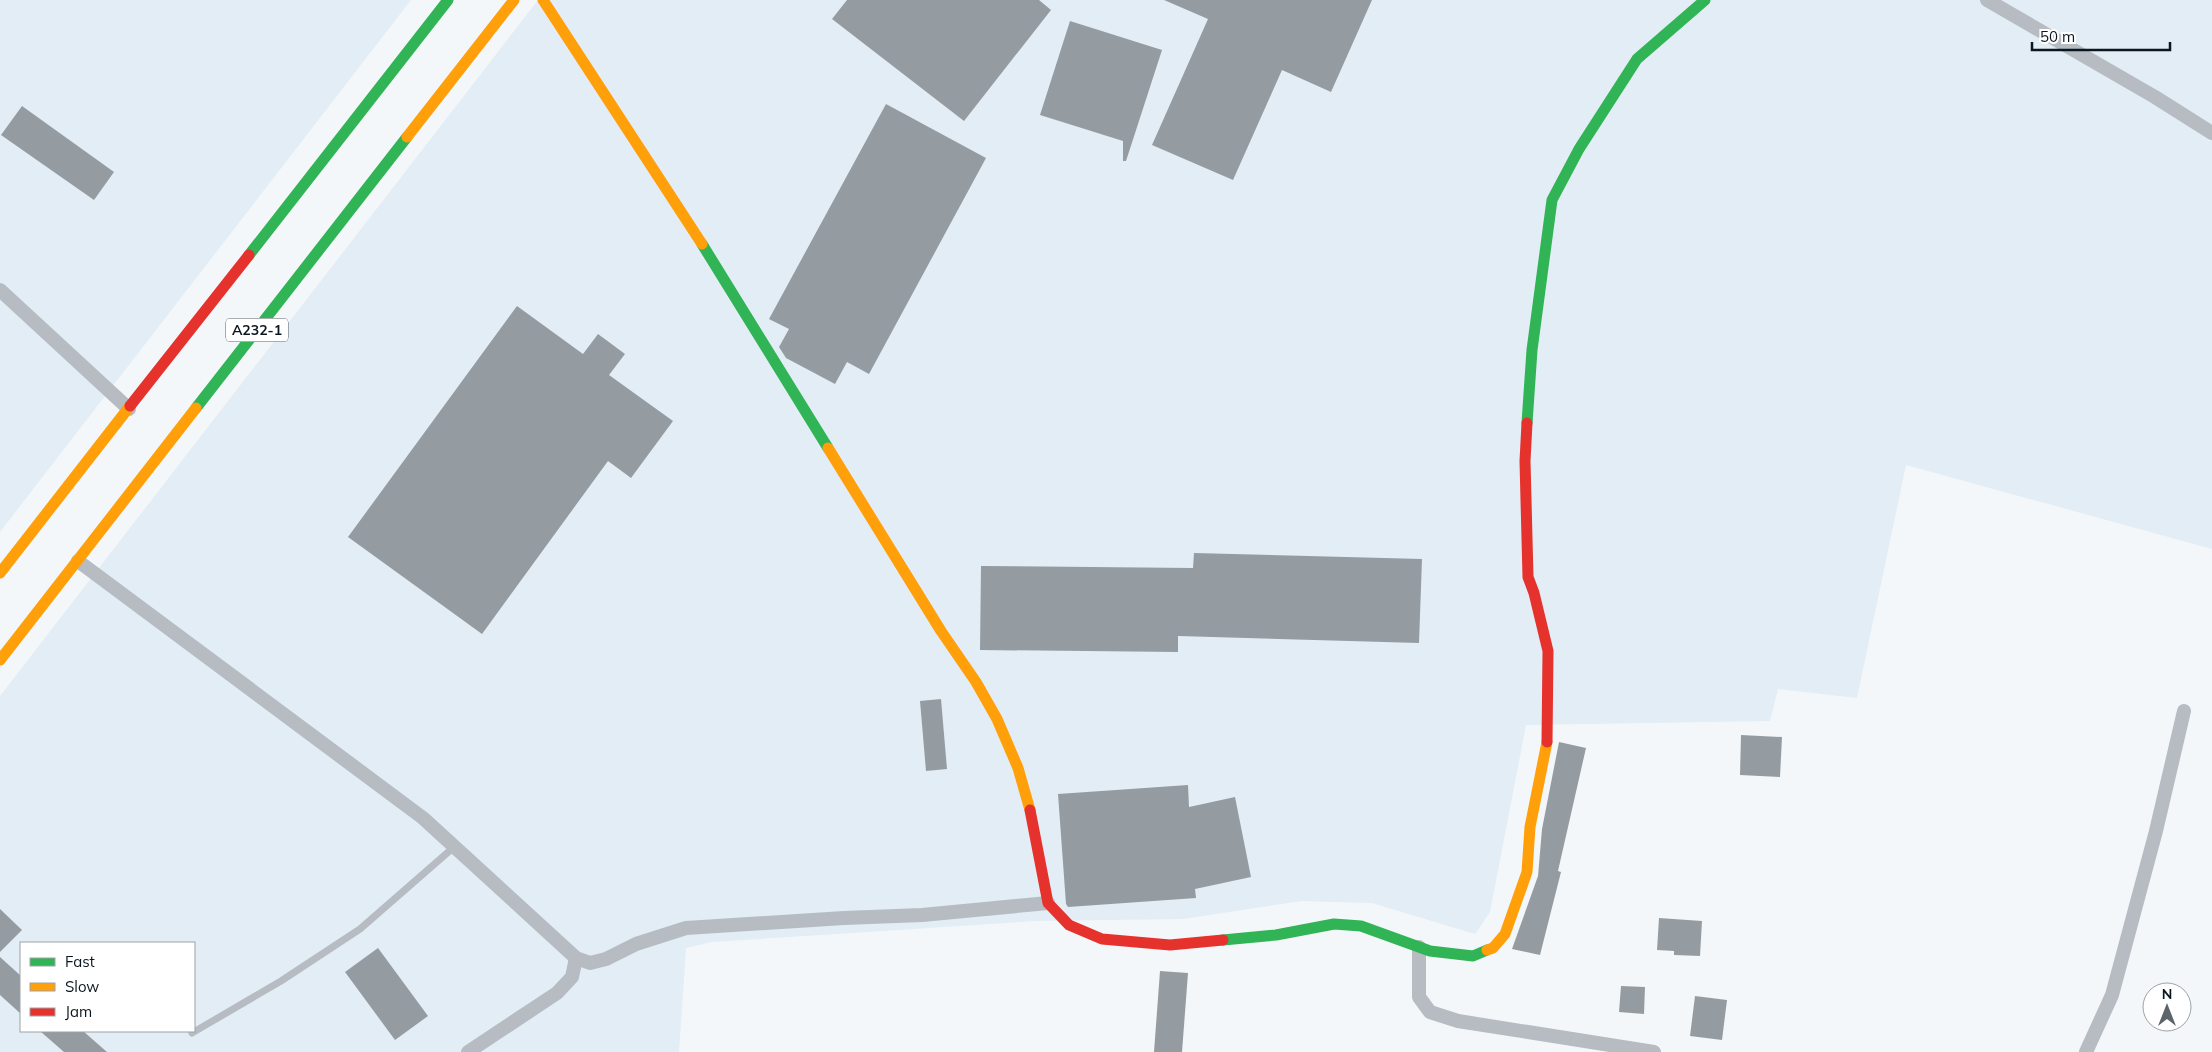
<svg xmlns="http://www.w3.org/2000/svg" width="2212" height="1052" viewBox="0 0 2212 1052" font-family="Mulish,sans-serif">
  <style>
    .built { fill: #e3edf5; fill-rule: evenodd }
    .building { fill: #959ca1 }
    .lines { fill: none; stroke-linecap: round; stroke-linejoin: round }
    .lane { stroke: #b6bcc2; stroke-width: 7 }
    .street { stroke: #b6bcc2; stroke-width: 14 }
    .fast { stroke: #30b455; stroke-width: 11 }
    .slow { stroke: #ff9f0a; stroke-width: 11 }
    .jam { stroke: #e5322d; stroke-width: 11 }
    .labels { text-anchor: middle; stroke-width: 5; stroke-linejoin: round; paint-order: stroke }
    .shield { fill: #fff; stroke: #545d63; stroke-width: 1 }
    .shield-label { font-size: 14px; font-weight: bold; fill: #0b1720 }
  </style>
  <rect width="100%" height="100%" fill="#f4f7fa"/>
  <g class="built">
    <polygon points="0,0 411,0 0,532"/>
    <path d="M538,0h1674v549l-306,-84 -49,233 -79,-9 -8,32 -244,4 -36,187 -15,22 -103,-31 -71,-2 -118,18 -147,2 -324,21 -26,6 -7,104h-679v-356zM21,943h173v88h-173z"/>
  </g>
  <g class="building">
    <polygon points="847,0 1039,0 1051,10 964,121 832,19"/>
    <polygon points="1164,0 1372,0 1331,92 1282,70 1233,180 1152,145 1208,19"/>
    <polygon points="1070,21 1162,50 1126,161 1123,161 1123,141 1040,115"/>
    <polygon points="886,104 986,158 869,374 847,362 835,384 786,358 779,347 789,329 769,319"/>
    <polygon points="22,106 114,172 94,200 1,135"/>
    <polygon points="517,306 583,354 598,334 625,354 609,375 673,421 631,478 608,461 482,634 348,537"/>
    <polygon points="1194,553 1422,559 1419,643 1178,636 1178,652 980,650 981,566 1193,568"/>
    <polygon points="941,699 947,769 926,771 920,701"/>
    <polygon points="1741,735 1782,737 1780,777 1740,775"/>
    <polygon points="1559,742 1586,748 1558,871 1561,872 1540,955 1512,949 1538,876 1542,829"/>
    <polygon points="1188,785 1189,807 1235,797 1251,877 1195,889 1196,898 1068,907 1066,904 1058,794"/>
    <polygon points="0,909 22,930 0,952"/>
    <polygon points="1659,918 1702,921 1700,956 1674,955 1674,951 1657,950"/>
    <polygon points="378,948 428,1016 395,1040 345,972"/>
    <polygon points="0,957 21,976 21,1014 0,995"/>
    <polygon points="1160,971 1188,973 1182,1052 1154,1052"/>
    <polygon points="1621,986 1645,987 1644,1014 1619,1012"/>
    <polygon points="1695,996 1727,1000 1722,1040 1690,1036"/>
    <polygon points="40,1031 83,1031 107,1052 64,1052"/>
  </g>
  <g class="lines">
    <polyline class="lane" points="192,1033 281,981 360,929 454,847"/>
    <g class="street">
      <polyline points="1987,0 2155,97 2212,133"/>
      <polyline points="0,290 129,409"/>
      <polyline points="78,561 423,818 576,958 590,963 606,959 636,944 686,928 844,918 922,915 1048,903"/>
      <polyline points="1419,947 1419,997 1430,1012 1458,1021 1654,1052"/>
      <polyline points="468,1052 557,993 572,977 576,958"/>
      <polyline points="2086,1052 2112,995 2156,831 2184,711"/>
    </g>
    <g class="fast">
      <polyline points="702,244 828,448"/>
      <polyline points="249,255 448,0"/>
      <polyline points="196,408 407,137"/>
      <polyline points="1527,423 1532,350 1552,200 1579,149 1637,59 1705,0"/>
      <polyline points="1223,940 1276,935 1334,924 1361,926 1430,951 1473,956 1487,950"/>
    </g>
    <g class="slow">
      <polyline points="543,0 702,244"/>
      <polyline points="407,137 514,0"/>
      <polyline points="828,448 941,631 976,682 997,719 1018,768 1030,810"/>
      <polyline points="0,573 130,406"/>
      <polyline points="0,660 196,408"/>
      <polyline points="1487,950 1493,948 1505,934 1527,872 1530,827 1547,742"/>
    </g>
    <g class="jam">
      <polyline points="130,406 249,255"/>
      <polyline points="1527,423 1525,461 1528,577 1534,593 1548,651 1547,742"/>
      <polyline points="1030,810 1048,903 1069,925 1102,939 1170,945 1223,940"/>
    </g>
  </g>
  <g class="labels">
    <rect class="shield" x="226" y="318.5" width="62" height="23" rx="4"/>
    <g class="shield-label">
      <text x="257" y="335">A232-1</text>
    </g>
  </g>
  <rect x="20" y="942" width="175" height="90" fill="#ffffff" stroke="#9da2a6"/>
  <rect x="30" y="958" width="25" height="8" fill="#30b455" stroke="#9da2a6"/>
  <text x="65" y="967" font-size="15" fill="#0b1720">Fast</text>
  <rect x="30" y="983" width="25" height="8" fill="#ff9f0a" stroke="#9da2a6"/>
  <text x="65" y="992" font-size="15" fill="#0b1720">Slow</text>
  <rect x="30" y="1008" width="25" height="8" fill="#e5322d" stroke="#9da2a6"/>
  <text x="65" y="1017" font-size="15" fill="#0b1720">Jam</text>
  <g transform="translate(2167 1007)"><circle r="24" fill="#ffffff" stroke="#9da2a6"/>
  <path d="M0-4L9 19L0 12L-9 19Z" fill="#5d656c"/>
  <text y="-8" font-size="14" font-weight="bold" text-anchor="middle" fill="#0b1720">N</text>
  </g>
  <path d="M2032 42v8h138v-8" fill="none" stroke="#0b1720" stroke-width="2.5"/>
  <text x="2040" y="42" font-size="15" fill="#0b1720" stroke="#ffffff" stroke-width="4" paint-order="stroke">50 m</text>
</svg>
